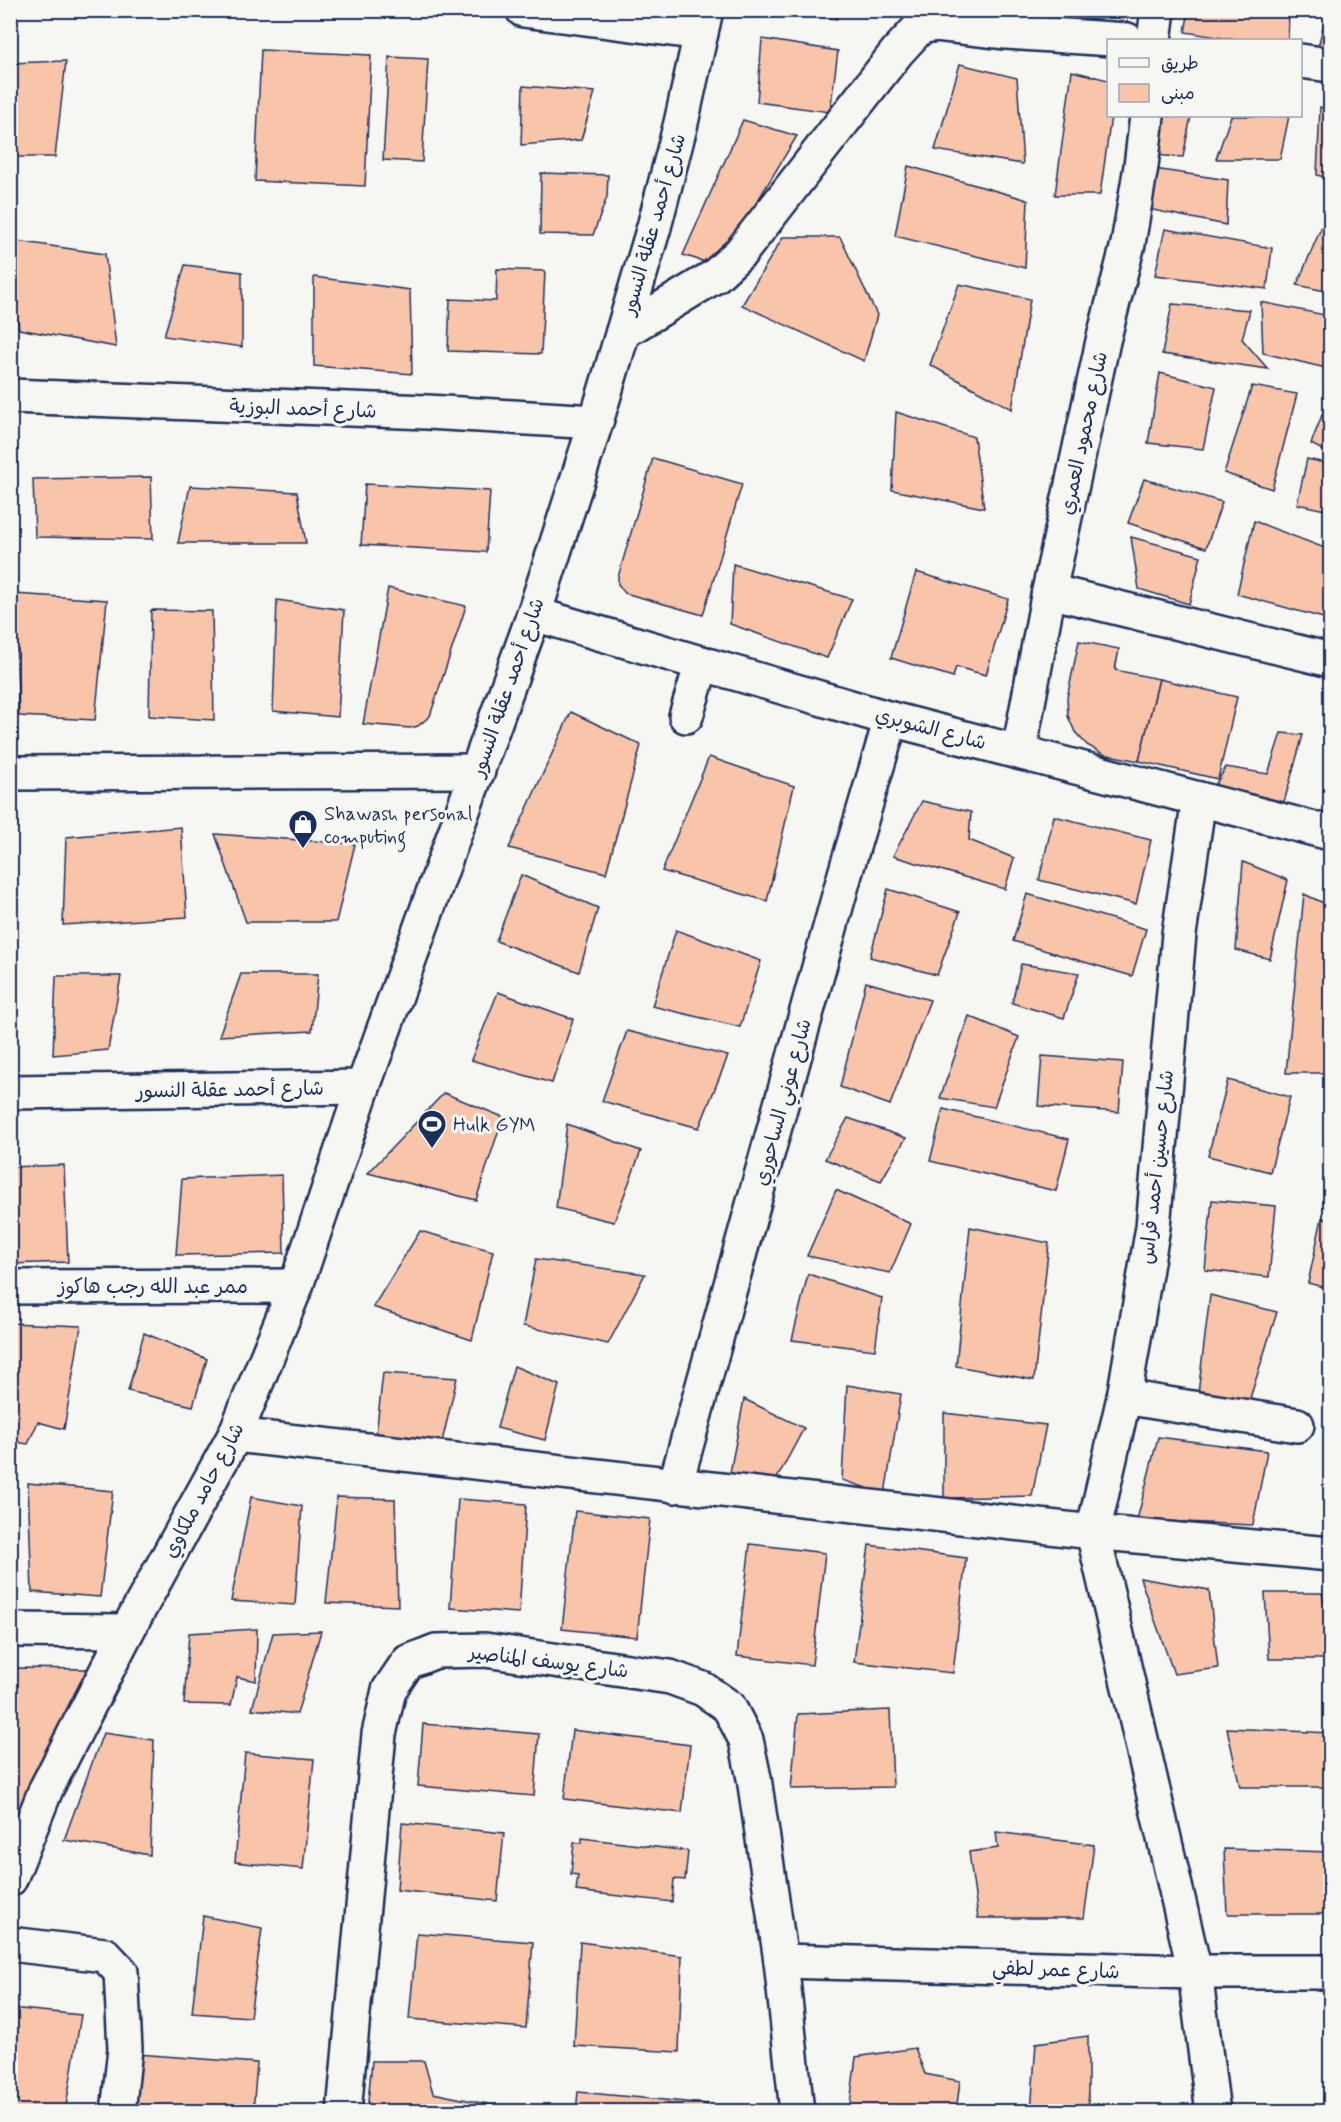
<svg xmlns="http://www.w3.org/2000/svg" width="1341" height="2122" viewBox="0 0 1341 2122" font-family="Mynerve,'Playpen Sans Arabic',sans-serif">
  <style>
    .building { fill: #f9c5aa; stroke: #1b2f5e; stroke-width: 1.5 }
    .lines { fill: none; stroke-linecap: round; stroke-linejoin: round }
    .minor-casing { stroke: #1b2f5e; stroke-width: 38 }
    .minor { stroke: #f6f6f2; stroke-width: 33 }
    .labels { text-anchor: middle; stroke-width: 6; stroke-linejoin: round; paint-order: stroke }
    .street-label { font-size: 20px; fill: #1b2f5e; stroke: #f6f6f2 }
    .poi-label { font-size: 20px; fill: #1b2f5e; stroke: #f6f6f2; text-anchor: start }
  </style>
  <rect width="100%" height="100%" fill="#f6f6f2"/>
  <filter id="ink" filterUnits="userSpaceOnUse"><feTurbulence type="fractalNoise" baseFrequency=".0167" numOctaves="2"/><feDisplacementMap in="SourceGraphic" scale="12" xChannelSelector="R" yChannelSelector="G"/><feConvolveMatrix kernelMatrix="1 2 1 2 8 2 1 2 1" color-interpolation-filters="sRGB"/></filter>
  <g filter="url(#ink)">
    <g class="building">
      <polygon points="769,10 838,10 837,19"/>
      <polygon points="1085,10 1120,10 1120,15"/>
      <polygon points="1189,10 1289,10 1288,40 1236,40 1185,32"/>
      <polygon points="1327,10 1330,10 1330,54 1317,52"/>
      <polygon points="762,39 838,51 830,112 757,102"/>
      <polygon points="261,50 371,55 365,186 255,181"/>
      <polygon points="389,57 428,59 422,162 383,160"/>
      <polygon points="66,61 55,157 10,157 10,63"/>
      <polygon points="960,64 1017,78 1023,164 935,150"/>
      <polygon points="1072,71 1108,80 1111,116 1100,195 1055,195"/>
      <polygon points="523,86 595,92 581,140 521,145"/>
      <polygon points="1320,107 1330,110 1330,179 1317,175"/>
      <polygon points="1155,116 1191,116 1183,157 1149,155"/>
      <polygon points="1231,116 1289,116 1280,159 1216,159"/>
      <polygon points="743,120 797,136 718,266 683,255"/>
      <polygon points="908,166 1028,200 1025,268 895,236"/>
      <polygon points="1154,169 1228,180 1226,225 1148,209"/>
      <polygon points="541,173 608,175 607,197 593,235 540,234"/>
      <polygon points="1329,209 1330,210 1330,292 1297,285"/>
      <polygon points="1165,229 1272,248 1267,289 1155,275"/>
      <polygon points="783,237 840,237 877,315 864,361 742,305"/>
      <polygon points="10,240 105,254 116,347 19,329 10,271"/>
      <polygon points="185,265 242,272 242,347 164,336"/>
      <polygon points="497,269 545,271 541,354 448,351 450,299 496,301"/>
      <polygon points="314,277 410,290 412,374 314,366"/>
      <polygon points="959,284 1030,299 1012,409 930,365"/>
      <polygon points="1261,302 1330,316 1330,369 1263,353"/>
      <polygon points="1172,304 1250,310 1242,339 1268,369 1162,354"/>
      <polygon points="1160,373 1216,387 1203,449 1148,443"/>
      <polygon points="1252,386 1297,394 1272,489 1224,473"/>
      <polygon points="1330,394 1330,454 1311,444"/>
      <polygon points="896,412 974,437 984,508 892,490"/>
      <polygon points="653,458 742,484 703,615 625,593 618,584 618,577"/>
      <polygon points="1307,459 1330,464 1330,511 1297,504"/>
      <polygon points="151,477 153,539 35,537 33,479"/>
      <polygon points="1144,479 1222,502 1206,548 1128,523"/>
      <polygon points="365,484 490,491 486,552 361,545"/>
      <polygon points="190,486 297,492 306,543 178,543"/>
      <polygon points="1254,521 1330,550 1330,594 1327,619 1237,594"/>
      <polygon points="1131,537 1201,556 1189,604 1139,589"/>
      <polygon points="733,564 852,599 827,658 730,624"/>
      <polygon points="916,572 1008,599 986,675 956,667 953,677 891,658"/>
      <polygon points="388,588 466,606 430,716 418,726 410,728 363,724"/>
      <polygon points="14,594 107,600 95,720 19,716"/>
      <polygon points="277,600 344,610 338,717 273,711"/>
      <polygon points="151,610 212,611 214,720 149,716"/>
      <polygon points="1079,641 1119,649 1115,670 1159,679 1139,761 1103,754 1087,745 1075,732 1068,716 1067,698"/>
      <polygon points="1159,679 1237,697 1218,779 1139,761"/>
      <polygon points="571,712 641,745 606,873 509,848"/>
      <polygon points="1281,733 1303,735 1284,802 1215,785 1226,767 1268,774"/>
      <polygon points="709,757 794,786 767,901 662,871"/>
      <polygon points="922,801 971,812 969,840 1014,858 1005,889 893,856"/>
      <polygon points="1054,816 1151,840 1136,904 1039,880"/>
      <polygon points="181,827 187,917 63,925 66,837"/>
      <polygon points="215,834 355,844 336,922 246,922"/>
      <polygon points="1243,862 1288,880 1270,959 1236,950"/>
      <polygon points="521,875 598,908 579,972 496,941"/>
      <polygon points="888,889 960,912 937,975 870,957"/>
      <polygon points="1027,894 1146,929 1132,976 1013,941"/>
      <polygon points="1304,894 1330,906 1330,1050 1328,1073 1286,1073"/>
      <polygon points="676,930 761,961 740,1027 652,1006"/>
      <polygon points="1021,964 1079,973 1064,1018 1012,1003"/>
      <polygon points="241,974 318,974 312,1031 219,1036"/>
      <polygon points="56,976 121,976 108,1050 53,1055"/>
      <polygon points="866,982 930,1000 890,1105 840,1087"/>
      <polygon points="498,992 573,1019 552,1083 471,1060"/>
      <polygon points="969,1016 1019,1037 994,1107 940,1098"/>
      <polygon points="627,1031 728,1056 699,1128 602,1101"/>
      <polygon points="1042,1056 1123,1062 1119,1112 1038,1106"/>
      <polygon points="1228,1080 1290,1097 1270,1172 1208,1156"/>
      <polygon points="444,1093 503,1117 476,1200 368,1173"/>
      <polygon points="943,1109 1069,1139 1056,1191 930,1161"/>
      <polygon points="848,1118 906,1138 881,1181 825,1159"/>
      <polygon points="567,1124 641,1151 614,1222 556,1208"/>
      <polygon points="1330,1124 1330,1177 1324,1175"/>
      <polygon points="64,1165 68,1262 10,1264 10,1167"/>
      <polygon points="282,1175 284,1253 176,1255 182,1179"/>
      <polygon points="836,1190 911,1224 890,1273 807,1256"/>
      <polygon points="1212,1200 1276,1206 1269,1277 1205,1270"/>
      <polygon points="1322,1218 1330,1221 1330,1289 1308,1283"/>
      <polygon points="970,1227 1049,1243 1034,1380 956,1366"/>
      <polygon points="420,1231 493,1251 472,1340 373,1307"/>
      <polygon points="536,1259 645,1274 608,1344 523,1326"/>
      <polygon points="808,1274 882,1298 875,1350 792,1340"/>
      <polygon points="1210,1295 1277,1312 1246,1411 1198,1394"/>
      <polygon points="10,1323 81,1326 64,1429 38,1422 28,1444 10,1441"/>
      <polygon points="144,1333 207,1359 193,1406 128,1391"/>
      <polygon points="514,1366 559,1385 545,1440 497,1428"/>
      <polygon points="383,1373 457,1378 442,1442 376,1435"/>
      <polygon points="847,1385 901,1394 885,1494 842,1480"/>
      <polygon points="744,1399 804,1428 775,1482 730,1473"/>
      <polygon points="944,1413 1046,1425 1032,1496 944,1498"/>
      <polygon points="1158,1437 1267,1451 1253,1525 1137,1520"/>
      <polygon points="28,1483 113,1491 100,1597 32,1592"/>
      <polygon points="251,1497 302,1506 295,1605 231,1601"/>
      <polygon points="337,1497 395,1499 398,1606 326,1603"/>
      <polygon points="458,1499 526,1504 519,1613 450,1608"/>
      <polygon points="575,1511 650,1519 637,1637 562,1629"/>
      <polygon points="750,1544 825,1553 812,1665 737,1656"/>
      <polygon points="869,1545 966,1558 953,1673 854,1662"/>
      <polygon points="1140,1578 1209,1590 1218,1668 1174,1674"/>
      <polygon points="1265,1593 1322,1593 1330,1630 1330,1659 1269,1659"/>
      <polygon points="257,1629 256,1681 237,1677 231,1705 184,1704 189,1633"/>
      <polygon points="321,1631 297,1714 252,1709 273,1633"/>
      <polygon points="10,1668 87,1669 10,1827"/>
      <polygon points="890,1710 893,1787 791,1789 798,1714"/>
      <polygon points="423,1724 539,1734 534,1796 418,1786"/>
      <polygon points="1227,1728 1330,1733 1330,1787 1240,1787"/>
      <polygon points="572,1730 690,1745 682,1813 564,1799"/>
      <polygon points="103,1733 154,1740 150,1855 64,1840"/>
      <polygon points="245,1753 314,1759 303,1869 235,1862"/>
      <polygon points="402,1823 504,1833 497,1901 397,1890"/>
      <polygon points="996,1832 1094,1845 1084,1918 978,1918 969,1852 998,1848"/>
      <polygon points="582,1838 688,1851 685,1880 674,1879 672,1902 576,1891 578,1875 571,1874 574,1843 582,1843"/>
      <polygon points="1224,1849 1330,1852 1330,1914 1227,1914"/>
      <polygon points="203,1916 262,1928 250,2017 192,2013"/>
      <polygon points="417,1933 533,1942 526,2028 409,2019"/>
      <polygon points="580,1942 682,1956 679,2052 574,2046"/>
      <polygon points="10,2008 81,2015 65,2112 10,2112"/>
      <polygon points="1088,2036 1088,2112 1031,2112 1036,2043"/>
      <polygon points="915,2048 925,2074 960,2081 956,2112 849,2112 856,2057"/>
      <polygon points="137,2054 257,2063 253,2112 132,2112"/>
      <polygon points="372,2061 424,2061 433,2093 502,2107 502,2112 367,2112"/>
      <polygon points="578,2092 707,2104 706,2112 576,2112"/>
    </g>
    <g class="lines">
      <g class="minor-casing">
        <g id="minor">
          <polyline points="523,10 701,33"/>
          <polyline points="1154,40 1158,10"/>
          <polyline points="1300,61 1330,65"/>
          <polyline points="623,332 715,276 741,252 897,52 920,27 936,24 1006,32 1127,40"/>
          <polyline points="10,396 427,412 596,422"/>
          <polyline points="1049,591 1330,660"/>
          <polyline points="534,614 891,719 1330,833"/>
          <polyline points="686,716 702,663"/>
          <polyline points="1019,751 1049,591 1103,341 1128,244 1141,166 1147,116"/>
          <polyline points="10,773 478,771"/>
          <polyline points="1199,799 1179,934 1153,1227 1124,1397 1093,1532 1195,1972 1213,2112"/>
          <polyline points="10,1092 363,1087"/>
          <polyline points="10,1287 296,1286"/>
          <polyline points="1124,1397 1297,1425"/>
          <polyline points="235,1435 1093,1532 1330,1554"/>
          <polyline points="675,1486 845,874 891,719"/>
          <polyline points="10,1630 127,1631"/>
          <polyline points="10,1879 46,1789 127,1631 235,1435 296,1286 363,1087 534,614 596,422 654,227 681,123 706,10"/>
          <polyline points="10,1944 105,1955 121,1972 125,2049 118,2112"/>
          <polyline points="781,1961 1195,1972 1330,1972"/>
          <polyline points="344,2112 379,1734 389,1690 408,1662 436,1651 485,1650 670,1677 703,1689 729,1707 746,1740 754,1778 781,1961 797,2112"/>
        </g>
      </g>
      <use href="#minor" class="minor"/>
    </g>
  </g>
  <defs>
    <g id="shop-pin" transform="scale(1.5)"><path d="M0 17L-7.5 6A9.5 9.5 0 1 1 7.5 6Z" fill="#1b2f5e" stroke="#f6f6f2"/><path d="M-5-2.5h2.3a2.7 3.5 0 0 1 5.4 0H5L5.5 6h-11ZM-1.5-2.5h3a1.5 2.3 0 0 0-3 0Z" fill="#fff"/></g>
    <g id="stadium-pin" transform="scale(1.5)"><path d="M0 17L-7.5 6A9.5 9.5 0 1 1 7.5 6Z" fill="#1b2f5e" stroke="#f6f6f2"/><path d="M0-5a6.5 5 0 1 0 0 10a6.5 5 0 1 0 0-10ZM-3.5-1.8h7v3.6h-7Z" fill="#fff"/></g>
  </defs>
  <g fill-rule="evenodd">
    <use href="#shop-pin" x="303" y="824"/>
    <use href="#stadium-pin" x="432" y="1124"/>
  </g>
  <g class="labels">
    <g class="street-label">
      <text transform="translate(653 224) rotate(-74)" y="7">شارع أحمد عقلة النسور</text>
      <text transform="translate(303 408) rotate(2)" y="7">شارع أحمد البوزية</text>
      <text transform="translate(1083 433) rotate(-78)" y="7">شارع محمود العمري</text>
      <text transform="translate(507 687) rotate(-71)" y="7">شارع أحمد عقلة النسور</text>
      <text transform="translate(931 728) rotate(15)" y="7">شارع الشوبري</text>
      <text transform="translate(230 1089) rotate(-1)" y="7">شارع أحمد عقلة النسور</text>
      <text transform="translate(782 1102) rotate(-75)" y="7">شارع عوني الساحوري</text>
      <text transform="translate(1156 1167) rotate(-84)" y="7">شارع حسين أحمد فراس</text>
      <text x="153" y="1293">ممر عبد الله رجب هاكوز</text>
      <text transform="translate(203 1490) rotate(-62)" y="7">شارع حامد ملكاوي</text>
      <text transform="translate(549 1661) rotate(7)" y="7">شارع يوسف المناصير</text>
      <text transform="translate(1056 1969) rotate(2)" y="7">شارع عمر لطفي</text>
    </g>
    <g class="poi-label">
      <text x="324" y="820">Shawash personal<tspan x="324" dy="23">computing</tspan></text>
      <text x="453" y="1131">Hulk GYM</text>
    </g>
  </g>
  <rect width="1341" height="2122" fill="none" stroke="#f6f6f2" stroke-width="36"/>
  <rect x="18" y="18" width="1305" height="2086" fill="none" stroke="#1b2f5e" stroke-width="2" filter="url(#ink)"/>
  <rect x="1107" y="39" width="195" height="78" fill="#f6f6f2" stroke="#9ea6b7" stroke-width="1.5"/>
  <rect x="1119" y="58" width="30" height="9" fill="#f6f6f2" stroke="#9ea6b7" stroke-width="1.5"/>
  <text x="1161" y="69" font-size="18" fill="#1b2f5e">طريق</text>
  <rect x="1119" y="84" width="30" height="18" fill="#f9c5aa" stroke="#9ea6b7" stroke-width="1.5"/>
  <text x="1161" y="99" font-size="18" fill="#1b2f5e">مبنى</text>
</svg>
